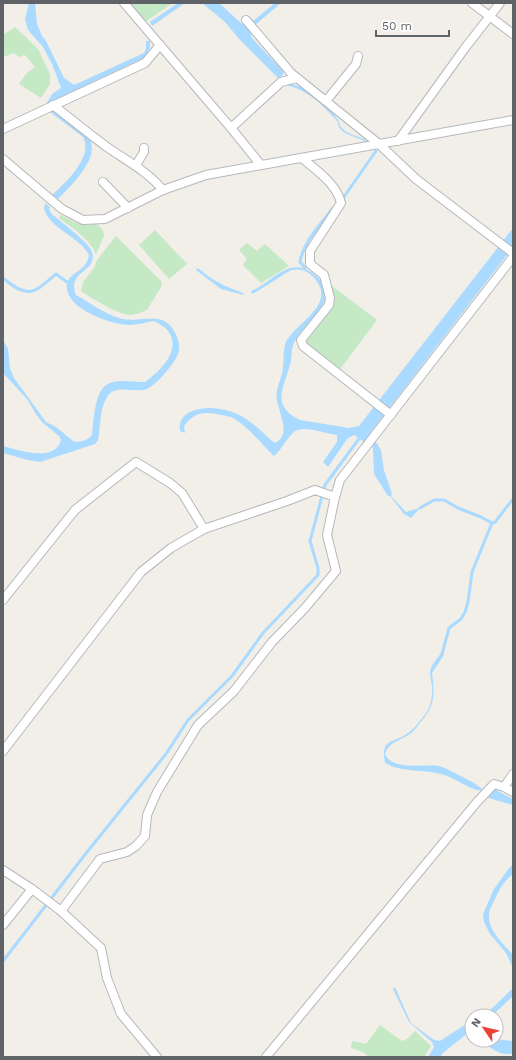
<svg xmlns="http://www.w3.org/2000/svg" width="516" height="1060" viewBox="0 0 516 1060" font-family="'Work Sans',sans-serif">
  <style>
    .green { fill: #c5e8c5 }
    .water { fill: #aadaff }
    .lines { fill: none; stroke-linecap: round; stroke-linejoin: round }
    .stream { stroke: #aadaff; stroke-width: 3 }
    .minor-casing { stroke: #b5b8bc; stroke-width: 10 }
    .minor { stroke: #fff; stroke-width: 8 }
  </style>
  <rect width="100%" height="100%" fill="#f1efe8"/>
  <g class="green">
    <polygon points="128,3 173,3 145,22"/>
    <polygon points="15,27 38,49 50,74 50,84 41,98 19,84 26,74 35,67 25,55 19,57 14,53 3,57 3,35"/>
    <path d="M61,215l13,7 11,3 10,-1 3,1 5,5 1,6 -8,18c-7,-16 -24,-26 -37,-36z"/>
    <polygon points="155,230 187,264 169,279 139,245"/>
    <path d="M116,236l46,46 -1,5 -14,23c-5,2 -10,4 -15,5 -12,1 -41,-17 -51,-24l2,-9 11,-14 3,-8z"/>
    <polygon points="247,243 257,251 265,244 289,266 261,283 243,265 247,259 239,250"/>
    <polygon points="332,286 377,320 340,369 304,343 305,340 329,310 335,300"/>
    <polygon points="380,1025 402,1041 407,1039 415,1031 431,1046 424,1057 369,1057 363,1052 351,1048 352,1041 366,1044"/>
  </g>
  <g class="water">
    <polygon points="29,3 35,3 37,24 42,36 46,41 64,78 74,85 144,53 146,49 146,41 150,41 150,48 144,58 46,104 52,94 61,88 53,66 43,47 28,30 25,19"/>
    <polygon points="178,3 185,3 152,26 150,22"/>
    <polygon points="202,3 219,3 242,24 245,25 253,21 275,3 281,3 255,25 250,31 252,38 283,71 283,75 279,79 240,40 225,22"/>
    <path d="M288,83c5,1 10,3 15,5 12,7 27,20 35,32 2,3 1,5 4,8 7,8 16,7 25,13l-1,1c-9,-6 -28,-7 -28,-20 -14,-16 -31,-33 -53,-37z"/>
    <path d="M54,110c9,7 28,18 34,27 15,20 -18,49 -30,62l-6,-4c13,-12 42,-38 31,-58l-33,-25z"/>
    <path d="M45,203l5,4 -1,2 2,4c8,8 38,29 41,39 6,21 -26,18 -16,43 14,8 28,18 43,23 23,7 45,-12 58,19 3,7 3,15 -1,21 -4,8 -20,27 -29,31 -14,5 -33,-7 -41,10 -7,12 -5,28 -8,41l-3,4 -55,18 -12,-2 -25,-7v-7c15,4 52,17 58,-6l-2,-4 -17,-14 -6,-8 -9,-15 -24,-26v-33l5,9 2,19 4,10 32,44 10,5 17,14c7,2 15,-1 19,-6 2,-14 2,-47 18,-52 10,-4 23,-1 35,-1 13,-9 35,-29 25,-48 -3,-6 -10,-10 -16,-13 -8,1 -17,4 -24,4 -19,0 -68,-17 -63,-42 2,-8 12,-11 17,-17 3,-3 4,-7 5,-11 -9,-18 -39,-26 -45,-46z"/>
    <path d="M513,228v19l-143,186 11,17 3,20 8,24 -1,2 15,16 14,-4 -9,10 -7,-4 -14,-18h-2l-14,-22 -1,-25 -1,-7h-8l-10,-7 -7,4 -19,28 -5,-5 14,-20v-7c-11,-1 -35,-11 -43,-3 -8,7 -12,17 -20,24 -13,-12 -25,-29 -41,-38 -3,-2 -8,-2 -12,-3 -16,-4 -27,-3 -37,11l1,7 -5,-2c-1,-8 1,-13 8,-18 7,-4 16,-5 24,-5 21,2 31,7 47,21 5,4 10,10 16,14 20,-10 -2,-37 2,-53 2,-8 6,-16 6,-24 1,-8 0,-17 3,-24 9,-19 51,-37 29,-63 -6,-8 -14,-11 -24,-9l-35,22 -4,2 -1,-3c20,-7 36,-35 60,-19 12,7 14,16 14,28 -7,17 -24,28 -31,43 -3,6 -2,15 -4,22 -7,24 -19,41 10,55l49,8 10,-2z"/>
    <path d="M198,268c15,13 26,18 45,25l1,2 -23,-6 -25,-19z"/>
    <path d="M441,653l3,2 -12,18c3,22 3,34 -13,51 -3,4 -6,9 -11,11 -10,7 -18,6 -23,19 7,17 39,10 54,12 4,1 8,3 12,5 11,6 22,10 32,19l-1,1c-15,-2 -26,-13 -41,-17 -18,-5 -38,-1 -56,-11 -5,-26 9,-19 23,-30 6,-4 11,-11 15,-16 8,-9 10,-21 9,-32 -1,-4 -2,-9 -2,-13 1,-7 7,-13 11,-19z"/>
    <polygon points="492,788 513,799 513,805 485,797"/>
    <path d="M513,865v9c-8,6 -14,15 -18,25 -2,4 -5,9 -6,14 -2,17 14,30 24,42v13l-7,-15 -16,-19 -6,-12 -1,-8 11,-25 15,-21z"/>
    <polygon points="395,987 411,1023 434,1040 440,1041 463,1026 472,1024 472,1033 469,1032 443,1053 440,1057 428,1057 434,1047 432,1042 409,1022 393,989"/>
    <polygon points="513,988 513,996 492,1016 484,1016"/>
    <path d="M496,1039l17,2v12c-11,4 -24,-5 -32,-13h15z"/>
  </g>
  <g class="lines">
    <g class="stream">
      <polyline points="341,201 376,151"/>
      <path d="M305,268l-5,-6c3,-20 20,-36 31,-52l5,-4"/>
      <path d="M3,278c25,21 30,16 53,-4l11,8"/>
      <polyline points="420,508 434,500 444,500 458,508 481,517 492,523"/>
      <polyline points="442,654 449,628 461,619 465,612 468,602 472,572 492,523 495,522 513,499"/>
      <polyline points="3,961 87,852 166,754 188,720 232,676 263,633 318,575 318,568 310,541 325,485 361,436"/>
    </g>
    <g class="minor-casing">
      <g id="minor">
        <polyline points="124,3 231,128 261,165"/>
        <polyline points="472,3 513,34"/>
        <polyline points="246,20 291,73 379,144 416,179 513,253"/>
        <polyline points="326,101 356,64 358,56"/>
        <path d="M53,105c18,14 36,29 54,42 20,14 40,24 56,43"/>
        <polyline points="231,128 281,82 297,78"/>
        <polyline points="3,129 145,63 160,45"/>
        <polyline points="398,141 465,48 500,3"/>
        <path d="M302,158c14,12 35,26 39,45l-31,48v13l14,11 6,23 -1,7 -28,35 2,6 88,69"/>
        <polyline points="3,159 62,209 83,220 105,219 163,190 206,175 513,120"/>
        <polyline points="136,165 144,152 144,148"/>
        <polyline points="103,182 128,208"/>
        <polyline points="335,497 340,480 513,257"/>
        <polyline points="3,600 75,510 136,462 170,483 182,493 204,529"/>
        <polyline points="3,751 141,572 171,548 204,529 287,501 315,490 335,497 327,535 336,571 305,608 272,642 234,691 198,725 157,792 147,815 145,836 136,846 127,852 100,859 61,911"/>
        <polyline points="504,787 513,774"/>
        <polyline points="3,870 32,889 3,925"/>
        <polyline points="32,889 61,911 101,948 107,978 121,1014 157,1057"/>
        <polyline points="266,1057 477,802 494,784 504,787 513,792"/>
      </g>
    </g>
    <use href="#minor" class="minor"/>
  </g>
  <rect width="516" height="1060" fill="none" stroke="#5f6368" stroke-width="8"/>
  <g transform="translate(484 1028) rotate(305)"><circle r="19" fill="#ffffff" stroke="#bfc1c3"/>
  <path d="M0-3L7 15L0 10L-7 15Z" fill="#ea4335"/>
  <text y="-6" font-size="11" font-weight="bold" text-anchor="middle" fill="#5f6368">N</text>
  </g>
  <path d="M376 30v6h73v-6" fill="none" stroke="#5f6368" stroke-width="2"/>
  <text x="382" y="30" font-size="12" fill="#5f6368" stroke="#ffffff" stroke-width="3" paint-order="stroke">50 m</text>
</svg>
